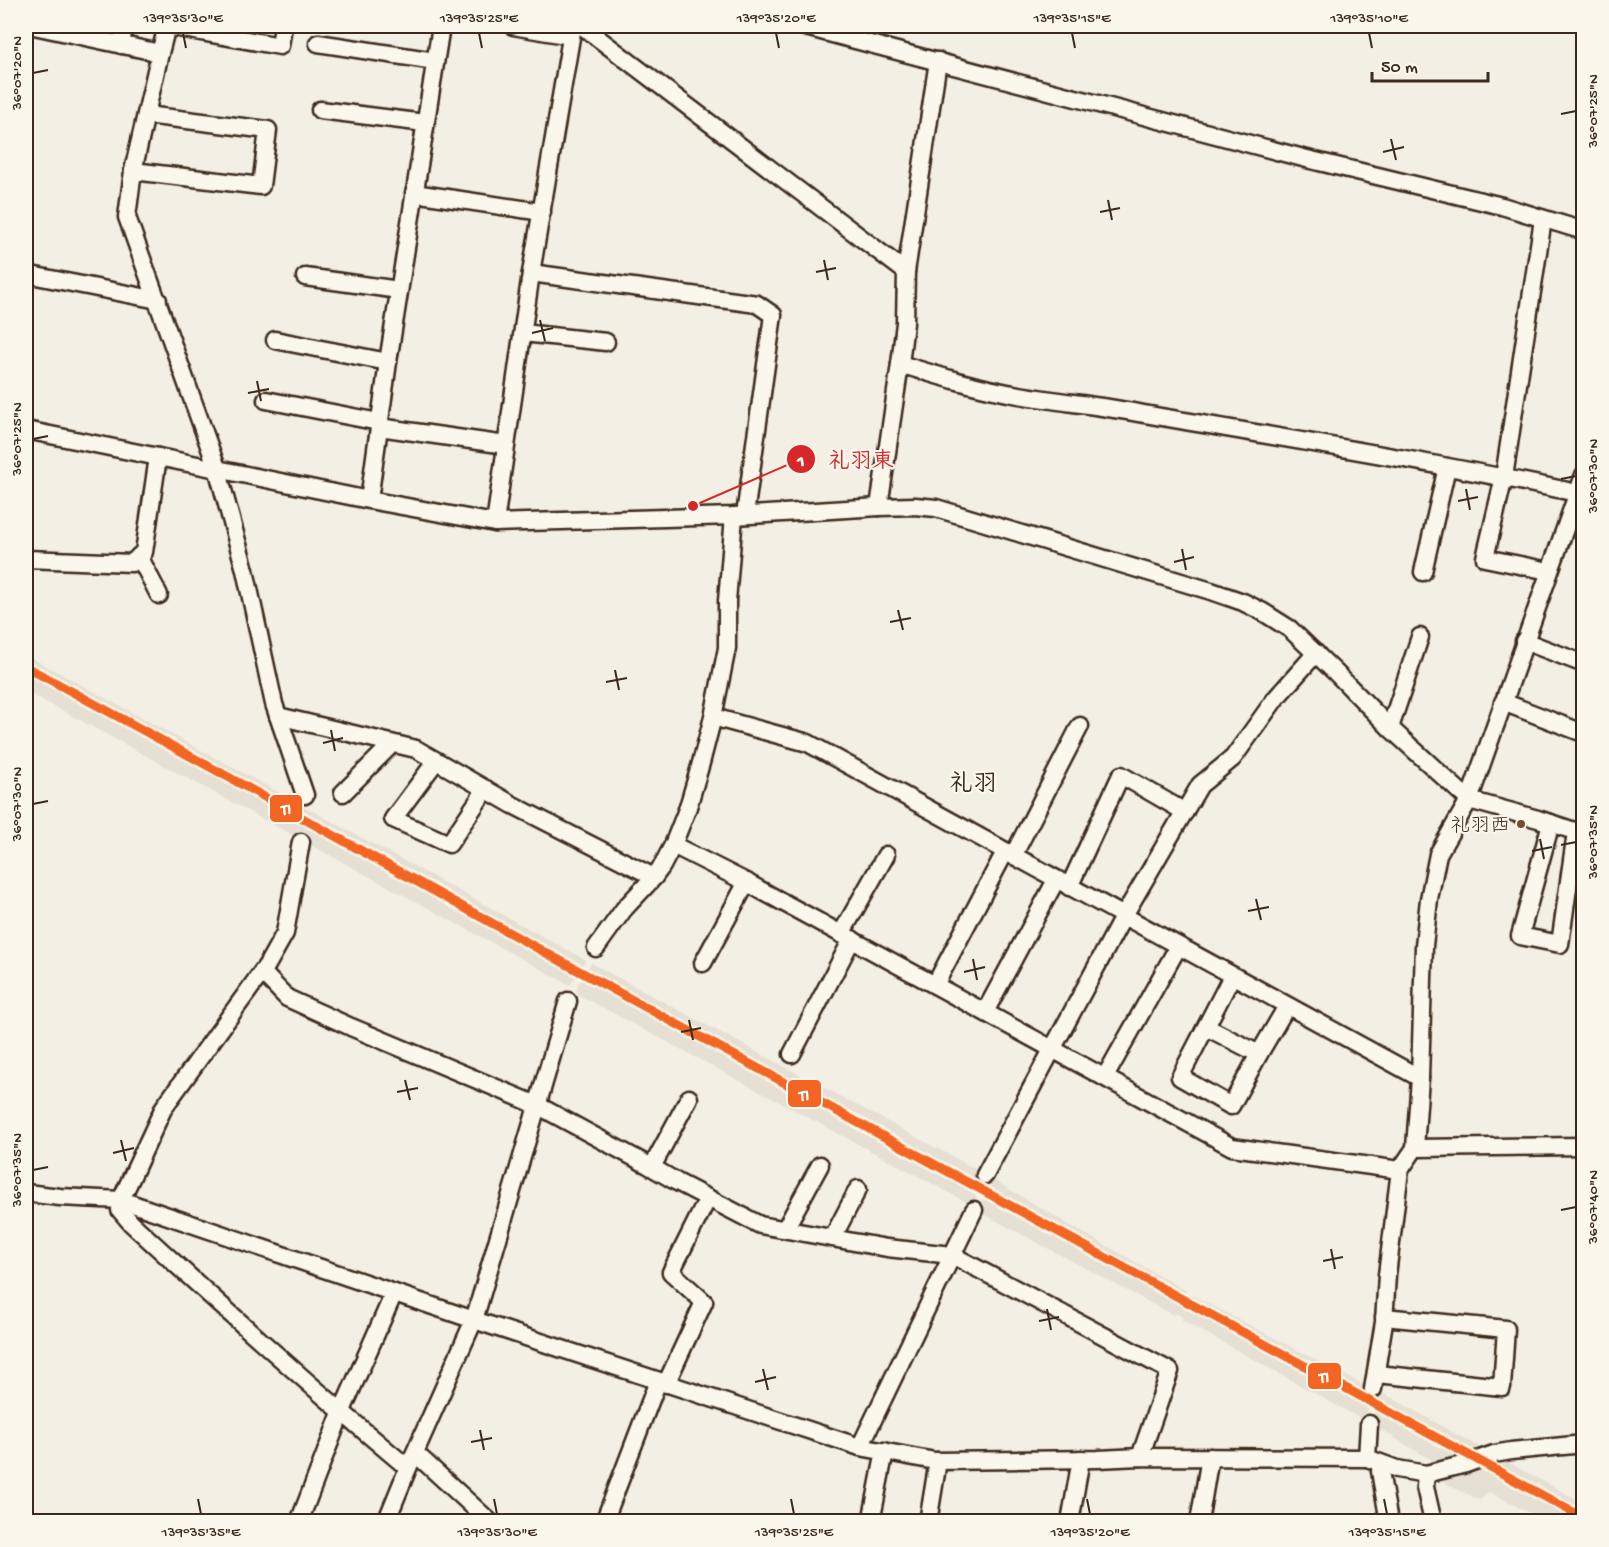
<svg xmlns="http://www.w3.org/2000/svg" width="1609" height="1547" viewBox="0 0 1609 1547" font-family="'Gochi Hand','Klee One',sans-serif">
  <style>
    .built { fill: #e5dfd4 }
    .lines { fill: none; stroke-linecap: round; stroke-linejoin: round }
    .minor-casing { stroke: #3b2a1e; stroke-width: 21 }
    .minor { stroke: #fbf7ec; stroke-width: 16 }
    .rail-1-casing { stroke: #fbf7ec; stroke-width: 14 }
    .rail-1 { stroke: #f26522; stroke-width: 9 }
    .ticks { fill: none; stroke: #3b2a1e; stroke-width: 2 }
    .bus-dot { fill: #7a4b2a; stroke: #fbf7ec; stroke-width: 2 }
    .labels { text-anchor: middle; stroke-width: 4.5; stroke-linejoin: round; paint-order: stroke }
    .bus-label { font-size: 20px; fill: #3b2a1e; stroke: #fbf7ec; text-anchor: end }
    .quarter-label { font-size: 24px; font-weight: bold; fill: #3b2a1e; stroke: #fbf7ec }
    .leader { fill: none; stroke: #d62828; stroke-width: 2 }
    .callout-dot { fill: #d62828; stroke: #fbf7ec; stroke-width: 2 }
    .mark-label { font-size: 18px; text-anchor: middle; font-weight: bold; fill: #fff }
    .callout-label { font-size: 22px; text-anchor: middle; font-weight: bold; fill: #d62828; stroke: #fbf7ec; stroke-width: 4.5; stroke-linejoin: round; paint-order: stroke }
    .line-badge { stroke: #fbf7ec; stroke-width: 2 }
    .badge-label { font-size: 16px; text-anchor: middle; font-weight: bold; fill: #fff }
    .neatline { fill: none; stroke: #3b2a1e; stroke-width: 2 }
    .ticks-label { font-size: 15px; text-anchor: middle; fill: #3b2a1e }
  </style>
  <rect width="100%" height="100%" fill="#f3efe4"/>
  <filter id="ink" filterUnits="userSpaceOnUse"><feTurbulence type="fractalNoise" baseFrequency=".0167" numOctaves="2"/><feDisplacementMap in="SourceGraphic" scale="12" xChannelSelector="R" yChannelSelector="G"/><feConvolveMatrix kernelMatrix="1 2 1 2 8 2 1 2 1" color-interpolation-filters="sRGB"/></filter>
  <g filter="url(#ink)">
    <g class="built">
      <polygon points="26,655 586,960 570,985 26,691"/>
      <polygon points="591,963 983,1173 979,1180 975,1200 972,1205 579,995 576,991 579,983"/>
      <polygon points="989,1177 1068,1224 1186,1291 1185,1294 1190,1297 1192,1295 1369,1388 1370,1396 1367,1415 1365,1421 1182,1320 1183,1317 1175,1313 1173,1315 980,1212"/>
      <polygon points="1378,1390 1486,1451 1441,1466 1373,1425 1375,1392"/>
      <polygon points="1500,1458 1583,1503 1583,1521 1544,1521 1490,1492 1480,1500 1444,1483 1443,1478"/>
    </g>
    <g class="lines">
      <g class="minor-casing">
        <g id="minor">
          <polyline points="34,26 160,53"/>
          <polyline points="167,26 160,53 133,171 127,217 217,468 245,570 274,704 305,795"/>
          <polyline points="167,26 280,46 283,26"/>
          <polyline points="513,26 571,36"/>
          <polyline points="582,26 906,272 905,323 900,364 879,507"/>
          <polyline points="802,26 1307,159 1502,206 1584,231"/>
          <polyline points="318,43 435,61"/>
          <polyline points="121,45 124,26"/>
          <polyline points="320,110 425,123"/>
          <polyline points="133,171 261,186 268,130 146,115"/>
          <polyline points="414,193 542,212"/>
          <polyline points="1543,219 1504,477 1485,558 1549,571"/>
          <polyline points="906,272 938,61"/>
          <polyline points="531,273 757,304 773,315 745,515"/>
          <polyline points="26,274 158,300"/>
          <polyline points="305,277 399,290"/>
          <polyline points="523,333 606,342"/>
          <polyline points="275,340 388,362"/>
          <path d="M900,364c39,12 78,24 119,31 41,7 84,11 125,19 145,25 290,48 433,79l7,3"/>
          <polyline points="266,400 379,422"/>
          <polyline points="379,427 506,445"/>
          <polyline points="26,430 369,500 495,523 734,516 879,507 915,506 936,508 1211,591 1243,602 1263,612 1290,629 1336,673 1390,728 1469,800 1538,819 1584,834"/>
          <polyline points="369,500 388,362 441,26"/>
          <polyline points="495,523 531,273 573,26"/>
          <polyline points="139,556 159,595"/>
          <polyline points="26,559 132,563 144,552 158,457"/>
          <polyline points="1423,572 1447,467"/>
          <polyline points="1524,641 1584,664"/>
          <polyline points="1503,702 1583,733"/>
          <polyline points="278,716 416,749 513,805 654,877"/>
          <polyline points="713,717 808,743 1420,1078"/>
          <polyline points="1390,728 1420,637"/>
          <polyline points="436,761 393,819 449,844 486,789"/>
          <polyline points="343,793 392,744"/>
          <polyline points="1551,823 1520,936 1560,944 1576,832"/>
          <path d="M301,842l-16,91 -18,32 -103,142 -43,93 -1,10 11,13c91,84 182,166 277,245"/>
          <polyline points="673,845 744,881 1232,1147 1400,1170"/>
          <polyline points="1013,856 1080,726"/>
          <polyline points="1069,887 1121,775 1185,812"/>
          <polyline points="841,934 886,855"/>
          <polyline points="596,948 624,909 654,877 662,866 673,845 688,807 701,763 713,717 727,648 727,601 734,516"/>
          <polyline points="703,963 747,882"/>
          <polyline points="262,972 287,998 351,1027 537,1105 648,1165 677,1182 760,1225 887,1248 952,1255 1170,1371 1140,1457"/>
          <polyline points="935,985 1005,852"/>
          <polyline points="985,1012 1056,880"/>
          <polyline points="1206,1027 1259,1054 1231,1106 1180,1077 1232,976"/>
          <polyline points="792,1054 852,939"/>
          <polyline points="1259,1054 1287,1006"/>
          <polyline points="1105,1077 1178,947"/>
          <polyline points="1415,1148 1584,1146"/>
          <polyline points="652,1167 689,1098"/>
          <polyline points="985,1175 1123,917 1200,785 1233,758 1276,698 1316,653"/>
          <polyline points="26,1193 60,1197 121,1200 474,1320 860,1447 935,1461 1098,1459 1140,1457 1367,1458 1397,1469 1426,1474 1466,1464 1494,1454 1511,1451 1584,1444"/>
          <polyline points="785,1229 820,1165"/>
          <polyline points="833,1237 858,1189"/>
          <polyline points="1377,1374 1502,1387 1506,1329 1384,1317"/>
          <polyline points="666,1384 704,1302 671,1272 708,1198"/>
          <polyline points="1373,1389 1384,1322 1387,1275 1400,1170 1415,1148 1420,1078 1424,946 1429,899 1438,854 1469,800 1584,475"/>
          <polyline points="860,1447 974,1210"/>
          <polyline points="415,1453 490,1522"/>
          <polyline points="1367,1458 1369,1424"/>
          <polyline points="1382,1465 1380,1471 1389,1522"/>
          <polyline points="1426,1474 1425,1487 1433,1522"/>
          <polyline points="299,1522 341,1413 394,1293"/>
          <polyline points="386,1522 408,1468 474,1320 568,1001"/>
          <polyline points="604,1522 658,1381"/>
          <polyline points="871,1522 885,1451"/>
          <polyline points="928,1522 938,1461"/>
          <polyline points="1070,1522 1081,1459"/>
          <polyline points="1199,1522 1210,1457"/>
        </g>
      </g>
      <use href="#minor" class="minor"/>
      <g class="rail-1-casing">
        <path id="rail-1" d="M26,667c186,99 370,204 555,305 334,183 669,362 1003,546"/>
      </g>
      <use href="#rail-1" class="rail-1"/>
    </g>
  </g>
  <path class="ticks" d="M183,33l3,15M479,33l3,15M776,33l3,15M1072,33l3,15M1369,33l3,15M33,73l15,-3M1561,114l15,-3M1391,139l5,21M1383,152l21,-5M1108,200l4,20M1100,212l20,-4M824,260l4,20M816,272l20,-4M540,320l5,21M532,333l21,-5M257,381l4,20M248,393l21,-4M33,439l15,-3M1561,479l15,-3M1466,489l4,21M1458,501l20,-4M1182,549l4,21M1174,562l20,-5M898,610l5,20M890,622l21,-4M615,670l4,20M606,682l21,-4M331,730l4,21M323,743l20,-5M33,804l15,-3M1540,839l4,20M1561,845l15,-3M1532,851l20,-4M1256,899l5,21M1248,911l21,-4M973,959l4,21M964,972l21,-5M689,1020l4,20M681,1032l20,-4M405,1080l5,20M397,1092l21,-4M121,1140l5,21M113,1153l21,-5M33,1170l15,-3M1561,1210l15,-3M1331,1249l4,20M1323,1261l20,-4M1047,1309l4,21M1039,1321l20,-4M763,1369l5,21M755,1382l21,-5M480,1430l4,20M471,1442l21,-4M198,1499l3,15M494,1499l3,15M791,1499l3,15M1087,1499l3,15M1384,1499l3,15"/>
  <circle class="bus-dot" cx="1521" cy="824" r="5"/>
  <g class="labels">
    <g class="bus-label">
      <text x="1510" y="831">礼羽西</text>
    </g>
    <g class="quarter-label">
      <text x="973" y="790">礼羽</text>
    </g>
  </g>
  <path class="leader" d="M693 506L801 459"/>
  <g class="callout-dot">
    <circle cx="693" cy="506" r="6"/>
    <circle cx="801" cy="459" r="15"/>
  </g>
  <g class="mark-label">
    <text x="801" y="466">1</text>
  </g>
  <g class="callout-label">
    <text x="861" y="467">礼羽東</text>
  </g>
  <g class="line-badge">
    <rect x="269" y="794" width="34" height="29" rx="6" fill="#f26522"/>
    <rect x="787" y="1079" width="35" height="29" rx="6" fill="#f26522"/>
    <rect x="1307" y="1362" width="35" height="28" rx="6" fill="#f26522"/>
  </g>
  <g class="badge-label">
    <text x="286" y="814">TI</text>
    <text x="804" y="1100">TI</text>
    <text x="1324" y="1382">TI</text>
  </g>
  <rect width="1609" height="1547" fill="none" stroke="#fbf7ec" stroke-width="66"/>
  <path d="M1372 72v9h116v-9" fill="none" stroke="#3b2a1e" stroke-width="3"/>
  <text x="1381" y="72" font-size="18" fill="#3b2a1e" stroke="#fbf7ec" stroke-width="4.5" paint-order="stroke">50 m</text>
  <rect x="33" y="33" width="1543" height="1481" class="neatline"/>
  <g class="ticks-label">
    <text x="183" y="22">139°35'30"E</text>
    <text x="479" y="22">139°35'25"E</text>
    <text x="776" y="22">139°35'20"E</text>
    <text x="1072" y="22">139°35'15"E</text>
    <text x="1369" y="22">139°35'10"E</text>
    <text transform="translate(16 73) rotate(-90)" y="5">36°07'20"N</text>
    <text transform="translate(1592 111) rotate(-90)" y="5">36°07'25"N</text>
    <text transform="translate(16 439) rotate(-90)" y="5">36°07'25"N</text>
    <text transform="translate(1592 476) rotate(-90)" y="5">36°07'30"N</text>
    <text transform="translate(16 804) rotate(-90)" y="5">36°07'30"N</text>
    <text transform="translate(1592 842) rotate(-90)" y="5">36°07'35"N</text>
    <text transform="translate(16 1170) rotate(-90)" y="5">36°07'35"N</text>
    <text transform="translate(1592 1207) rotate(-90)" y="5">36°07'40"N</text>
    <text x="201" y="1536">139°35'35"E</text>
    <text x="497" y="1536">139°35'30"E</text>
    <text x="794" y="1536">139°35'25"E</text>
    <text x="1090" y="1536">139°35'20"E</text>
    <text x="1387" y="1536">139°35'15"E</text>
  </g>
</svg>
